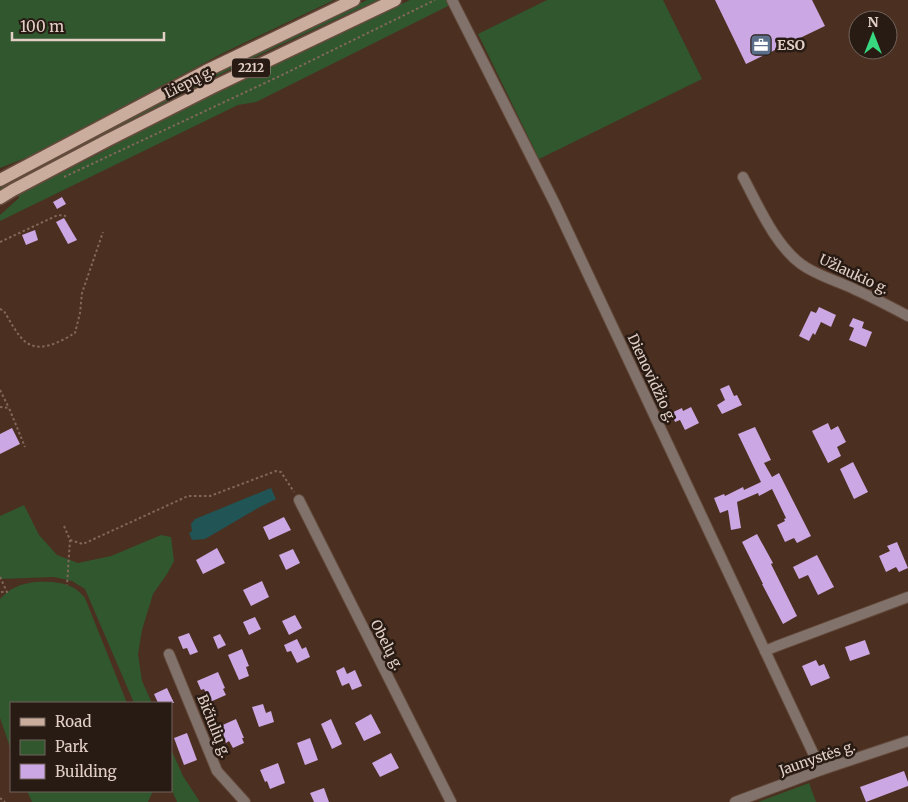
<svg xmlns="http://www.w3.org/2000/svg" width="908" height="802" viewBox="0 0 908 802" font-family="Merriweather,serif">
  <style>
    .green { fill: #30572e }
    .water { fill: #205455 }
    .building { fill: #cba7e3 }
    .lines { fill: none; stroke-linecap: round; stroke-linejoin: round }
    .minor-casing { stroke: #664c3e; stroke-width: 12 }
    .primary-casing { stroke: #664c3e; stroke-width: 15 }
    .path { stroke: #81685b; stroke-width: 2; stroke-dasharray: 2.5 2.5; stroke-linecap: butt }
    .minor { stroke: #81736b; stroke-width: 10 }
    .primary { stroke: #cbad9e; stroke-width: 12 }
    .labels { text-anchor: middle; stroke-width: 5; stroke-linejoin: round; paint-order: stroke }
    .shield { fill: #281b14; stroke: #aa9991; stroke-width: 1 }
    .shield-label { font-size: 12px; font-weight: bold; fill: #e2cfc6 }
    .poi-label { font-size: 14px; font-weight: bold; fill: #e2cfc6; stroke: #281b14; text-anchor: start }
    .street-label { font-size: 14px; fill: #e2cfc6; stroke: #281b14 }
  </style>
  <rect width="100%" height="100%" fill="#4b2f20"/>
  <g class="green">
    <polygon points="0,0 334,0 223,53 28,157 0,168"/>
    <path d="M367,0h11c-36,17 -72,33 -108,50 -91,44 -181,93 -270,141v-3l4,-3 232,-123z"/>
    <polygon points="410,0 460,0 256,102 238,105 0,221 0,215 19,198 18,195 102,152 213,92"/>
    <polygon points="547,0 663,0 702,79 539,159 478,34"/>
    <polygon points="24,505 39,535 57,555 78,563 111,556 161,535 171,537 174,561 167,574 153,594 142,630 138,654 142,681 152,703 134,703 85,589 72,581 54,577 0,579 0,516"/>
    <path d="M35,582c19,-1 38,0 50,16l42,105h-116v47l-11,-32v-119c10,-11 20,-15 35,-17z"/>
    <polygon points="171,749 183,776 200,802 177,802 171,788"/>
    <polygon points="809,783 816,802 758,802"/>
    <polygon points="27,791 153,791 148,802 32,802"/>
  </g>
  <polygon class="water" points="271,488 276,499 258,508 205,539 192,540 189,533 192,531 191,524 195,519"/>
  <g class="building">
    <polygon points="715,0 812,0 825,26 746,64"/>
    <polygon points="62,197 66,204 57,209 53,202"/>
    <polygon points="64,218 77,240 68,244 56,222"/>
    <polygon points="35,230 38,240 26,245 22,235"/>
    <polygon points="819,307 836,315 831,327 821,322 815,335 813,333 809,341 799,336 811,311 816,313"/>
    <polygon points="853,318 864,322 862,328 872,332 866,347 849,340 854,328 849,326"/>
    <polygon points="729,385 734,396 737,395 742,405 722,414 717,405 725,400 720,389"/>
    <polygon points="691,407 699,423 685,430 680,420 675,422 671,413 682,408 683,411"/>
    <polygon points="828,423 831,430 838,426 846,442 837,447 841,456 828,463 812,431"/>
    <polygon points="755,427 771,460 764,463 772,477 779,473 811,536 797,543 794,538 785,542 777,525 785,521 784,519 786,518 772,489 759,496 758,493 737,502 741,528 731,530 728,510 720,513 714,498 724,494 725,496 743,487 744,490 761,482 738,434"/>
    <polygon points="12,428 20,444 0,454 0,434"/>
    <polygon points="853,462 868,492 854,499 840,469"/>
    <polygon points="284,517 291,530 269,540 263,527"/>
    <polygon points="757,534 773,563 771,564 797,616 783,624 762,584 763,584 742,542"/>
    <polygon points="897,542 908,568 899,572 896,567 886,572 879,556 890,551 887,546"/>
    <polygon points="217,548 225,563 203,574 196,560"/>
    <polygon points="293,549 300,563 286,570 279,555"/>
    <polygon points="817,555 834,587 818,595 808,575 799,579 793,567"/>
    <polygon points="262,581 269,597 251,606 243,590"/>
    <polygon points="295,615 302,628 289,635 282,621"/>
    <polygon points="255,617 261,629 249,635 243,622"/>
    <polygon points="189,633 198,652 190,655 187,648 183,649 178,637"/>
    <polygon points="220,634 226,645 218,649 213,637"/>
    <polygon points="297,639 302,649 306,647 310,657 297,663 291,651 287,652 284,645"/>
    <polygon points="865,640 870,654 850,661 845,647"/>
    <polygon points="242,649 249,666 246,667 249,676 239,680 228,655"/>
    <polygon points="816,660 819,666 824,664 830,678 811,686 802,666"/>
    <polygon points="344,667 347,674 355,670 362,686 352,690 349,683 342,686 336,671"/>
    <polygon points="218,672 225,688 223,689 226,695 210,702 204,689 201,690 197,681"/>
    <polygon points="167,688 174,703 158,703 154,694"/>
    <polygon points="263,704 266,713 271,711 274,722 259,727 252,707"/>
    <polygon points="371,714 381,733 364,741 355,723"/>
    <polygon points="236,719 244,738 242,738 244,743 233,748 229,741 226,743 223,736 220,738 216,728"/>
    <polygon points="331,719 342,744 332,749 321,724"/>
    <polygon points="187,733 197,760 184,765 174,738"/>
    <polygon points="310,738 318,760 305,765 297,743"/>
    <polygon points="391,753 399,768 380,777 372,763"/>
    <polygon points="278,763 285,783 270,789 267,781 265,782 260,770"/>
    <polygon points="904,771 908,782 908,786 866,802 860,787"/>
    <polygon points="324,788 329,802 314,802 310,793"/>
  </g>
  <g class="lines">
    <g class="minor-casing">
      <g id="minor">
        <polyline points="452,0 555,204 821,770"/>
        <path d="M743,177c15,28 32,68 58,87 16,12 37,17 55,26 18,8 35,17 52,26"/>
        <polyline points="299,500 451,802"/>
        <polyline points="765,651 777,646 908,597"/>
        <polyline points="169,654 217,771 245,802"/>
        <polyline points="735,802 821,770 908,741"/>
      </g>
    </g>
    <g class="primary-casing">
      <g id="primary">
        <polyline points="0,180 206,71 354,0"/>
        <polyline points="0,198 13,190 108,140 213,87 395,0"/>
      </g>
    </g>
    <g class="path">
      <polyline points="64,177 282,75 435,0"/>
      <polyline points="0,242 58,215 66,216"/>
      <path d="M0,309l4,2c6,10 14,26 23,32 15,10 36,-3 48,-10l5,-20 2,-20 21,-61"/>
      <polyline points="0,390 9,408"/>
      <polyline points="0,407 9,408 25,447"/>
      <polyline points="64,526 70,540 67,585"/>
      <polyline points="70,540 83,544 188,496 210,496 276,471 281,472 294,492"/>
      <polyline points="0,577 7,592 0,592"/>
      <polyline points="0,798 5,802"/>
    </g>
    <use href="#minor" class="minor"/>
    <use href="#primary" class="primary"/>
  </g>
  <defs>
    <g id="office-square" transform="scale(1.125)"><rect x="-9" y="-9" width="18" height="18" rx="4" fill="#5c6f8a" stroke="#281b14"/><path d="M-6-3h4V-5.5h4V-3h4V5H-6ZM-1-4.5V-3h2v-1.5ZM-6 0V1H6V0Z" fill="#fff"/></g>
  </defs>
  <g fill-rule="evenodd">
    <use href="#office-square" x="761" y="45"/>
  </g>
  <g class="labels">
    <rect class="shield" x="232" y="58.5" width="38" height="19" rx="4"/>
    <g class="shield-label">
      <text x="251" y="72">2212</text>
    </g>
    <g class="poi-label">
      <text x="777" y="50">ESO</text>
    </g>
    <g class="street-label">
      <text transform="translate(189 82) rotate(-27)" y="5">Liepų g.</text>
      <text transform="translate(854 274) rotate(25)" y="5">Užlaukio g.</text>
      <text transform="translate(652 378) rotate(65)" y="5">Dienovidžio g.</text>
      <text transform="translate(387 645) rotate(63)" y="5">Obelų g.</text>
      <text transform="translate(214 726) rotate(68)" y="5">Bičiulių g.</text>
      <text transform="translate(817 758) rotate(-19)" y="5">Jaunystės g.</text>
    </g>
  </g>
  <rect x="10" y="702" width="162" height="90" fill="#281b14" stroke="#72635b"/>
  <rect x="20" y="718" width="25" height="8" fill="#cbad9e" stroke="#72635b"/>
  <text x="55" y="727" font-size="15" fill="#e2cfc6">Road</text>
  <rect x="20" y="740" width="25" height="15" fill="#30572e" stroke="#72635b"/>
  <text x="55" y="752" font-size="15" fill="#e2cfc6">Park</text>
  <rect x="20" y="764" width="25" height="15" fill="#cba7e3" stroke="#72635b"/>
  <text x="55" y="777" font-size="15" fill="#e2cfc6">Building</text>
  <g transform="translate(873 35)"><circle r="24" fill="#281b14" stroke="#72635b"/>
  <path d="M0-4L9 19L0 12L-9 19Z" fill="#37d880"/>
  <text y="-8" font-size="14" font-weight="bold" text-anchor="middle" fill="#e2cfc6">N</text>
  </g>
  <path d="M12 32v8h152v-8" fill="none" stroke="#e2cfc6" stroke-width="2.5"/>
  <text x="20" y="32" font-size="15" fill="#e2cfc6" stroke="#281b14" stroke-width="4" paint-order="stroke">100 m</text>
</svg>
